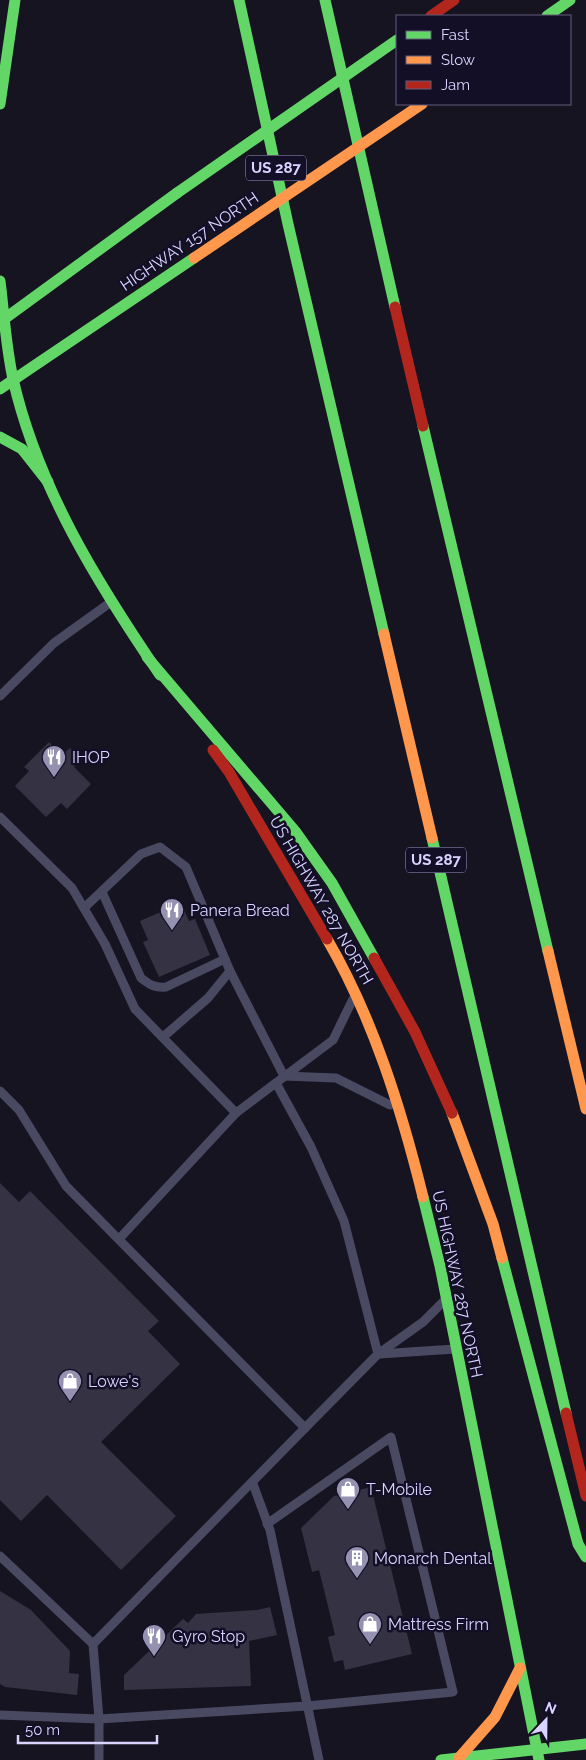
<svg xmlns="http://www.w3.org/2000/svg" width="586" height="1760" viewBox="0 0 586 1760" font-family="Raleway,sans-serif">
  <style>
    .building { fill: #343243 }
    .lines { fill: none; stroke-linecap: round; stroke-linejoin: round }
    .lane { stroke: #4a4962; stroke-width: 9 }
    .fast { stroke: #63d668; stroke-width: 11 }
    .slow { stroke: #ff974d; stroke-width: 11 }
    .jam { stroke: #b3261e; stroke-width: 11 }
    .fast-bridge { stroke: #63d668; stroke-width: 11 }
    .slow-bridge { stroke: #ff974d; stroke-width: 11 }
    .labels { text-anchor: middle; stroke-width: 5; stroke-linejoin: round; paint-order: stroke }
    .shield { fill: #130f26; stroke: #9e99be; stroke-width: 1 }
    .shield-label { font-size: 15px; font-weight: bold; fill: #d9d4ff }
    .street-label { font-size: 16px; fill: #d9d4ff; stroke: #130f26 }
    .poi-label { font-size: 16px; fill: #d9d4ff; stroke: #130f26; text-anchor: start }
  </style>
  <rect width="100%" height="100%" fill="#161421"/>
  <g class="building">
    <polygon points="49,742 62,755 70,748 82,759 74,767 91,784 67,809 61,803 46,817 15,786 29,771 24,767"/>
    <polygon points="181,903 189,921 195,919 210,955 159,977 143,942 148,940 140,921"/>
    <polygon points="0,1183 19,1202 30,1191 159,1321 148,1331 180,1364 101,1442 176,1516 121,1570 47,1495 21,1521 0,1500"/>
    <polygon points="371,1487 412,1654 345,1670 343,1660 334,1662 328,1637 335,1635 327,1602 319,1570 312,1572 301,1528 334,1496"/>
    <polygon points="0,1591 31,1610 70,1651 69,1673 79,1674 77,1695 5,1687 0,1684"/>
    <polygon points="270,1607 277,1635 249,1641 251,1686 124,1690 124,1675 183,1619 188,1623 196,1614 257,1610"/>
  </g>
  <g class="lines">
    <g class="lane">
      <polyline points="0,696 54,643 111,602"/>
      <polyline points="0,817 72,888 105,944 135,1009 236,1113"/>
      <path d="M102,892l39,86c9,7 14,10 25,9l59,-28"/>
      <polyline points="84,908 141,854 160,847 186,867 230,971 208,998 163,1037"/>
      <polyline points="230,971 284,1076"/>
      <polyline points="284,1076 336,1078 390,1105"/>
      <polyline points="276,1083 311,1147 344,1221 378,1354"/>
      <polyline points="0,1091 19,1110 66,1186 305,1428 378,1354 423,1322 444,1301"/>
      <polyline points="119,1239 236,1113 333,1040 353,999"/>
      <polyline points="379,1354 455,1349"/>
      <polyline points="253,1484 270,1530 319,1760"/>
      <polyline points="0,1556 93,1644 99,1719 99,1760"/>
      <polyline points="93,1644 305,1428"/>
      <polyline points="0,1715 99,1719 307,1706 453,1692 391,1437 267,1524"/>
    </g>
    <g class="fast">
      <polyline points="239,0 288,224 384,634"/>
      <polyline points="325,0 395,307"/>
      <polyline points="547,16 570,0"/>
      <polyline points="0,104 15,0"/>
      <path d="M0,281c4,32 6,66 13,98 25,109 85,205 147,296"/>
      <polyline points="0,322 177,193"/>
      <polyline points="0,389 194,258"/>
      <polyline points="423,426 548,951"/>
      <polyline points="0,437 22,449 48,482"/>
      <polyline points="147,657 295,831 332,883 374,958"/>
      <polyline points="432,838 566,1413"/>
      <polyline points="423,1197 440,1266 539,1760"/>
      <polyline points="502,1258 578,1544 586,1557"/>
      <polyline points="441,1760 586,1744"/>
    </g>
    <g class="slow">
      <polyline points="384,634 432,838"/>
      <path d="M327,939c46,79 74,169 96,258"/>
      <polyline points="548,951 586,1109"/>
      <polyline points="452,1113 493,1224 502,1258"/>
      <polyline points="459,1758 495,1717 520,1668"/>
    </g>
    <g class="jam">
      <polyline points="431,16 454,0"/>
      <polyline points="395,307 423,426"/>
      <polyline points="213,750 229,772 327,939"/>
      <polyline points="374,958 415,1032 452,1113"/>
      <polyline points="566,1413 586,1496"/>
    </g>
    <polyline class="fast-bridge" points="177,193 397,40"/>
    <polyline class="slow-bridge" points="194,258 422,104"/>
  </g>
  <defs>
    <g id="restaurant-pin" transform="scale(1.25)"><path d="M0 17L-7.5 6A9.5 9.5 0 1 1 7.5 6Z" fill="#9591b1" stroke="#130f26"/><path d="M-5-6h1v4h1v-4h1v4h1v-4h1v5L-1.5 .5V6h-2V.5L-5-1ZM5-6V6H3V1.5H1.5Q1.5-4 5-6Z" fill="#fff"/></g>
    <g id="shop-pin" transform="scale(1.25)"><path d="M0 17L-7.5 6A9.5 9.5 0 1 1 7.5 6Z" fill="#9591b1" stroke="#130f26"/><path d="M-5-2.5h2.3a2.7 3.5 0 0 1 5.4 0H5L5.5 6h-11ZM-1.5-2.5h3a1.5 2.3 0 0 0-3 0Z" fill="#fff"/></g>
    <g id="building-pin" transform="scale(1.25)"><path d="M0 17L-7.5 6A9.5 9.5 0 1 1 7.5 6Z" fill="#9591b1" stroke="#130f26"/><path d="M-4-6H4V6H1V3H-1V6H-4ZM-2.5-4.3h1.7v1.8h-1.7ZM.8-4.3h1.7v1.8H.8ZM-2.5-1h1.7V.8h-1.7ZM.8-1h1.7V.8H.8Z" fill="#fff"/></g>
  </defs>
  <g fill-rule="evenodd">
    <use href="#restaurant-pin" x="54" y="757"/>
    <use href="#restaurant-pin" x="172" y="910"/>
    <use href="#shop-pin" x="70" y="1381"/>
    <use href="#shop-pin" x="348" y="1489"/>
    <use href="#building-pin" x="357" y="1558"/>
    <use href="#shop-pin" x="370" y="1624"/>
    <use href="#restaurant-pin" x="154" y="1636"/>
  </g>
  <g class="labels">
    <g class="shield">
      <rect x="246" y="155.5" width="60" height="25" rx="4"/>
      <rect x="406" y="847.5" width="60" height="25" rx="4"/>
    </g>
    <g class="shield-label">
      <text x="276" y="173">US 287</text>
      <text x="436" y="865">US 287</text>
    </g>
    <g class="street-label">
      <text transform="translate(189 241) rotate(-34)" y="6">HIGHWAY 157 NORTH</text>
      <text transform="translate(322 900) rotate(60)" y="6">US HIGHWAY 287 NORTH</text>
      <text transform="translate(458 1284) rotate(78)" y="6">US HIGHWAY 287 NORTH</text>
    </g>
    <g class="poi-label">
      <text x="72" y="763">IHOP</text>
      <text x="190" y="916">Panera Bread</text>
      <text x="88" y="1387">Lowe's</text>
      <text x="366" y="1495">T-Mobile</text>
      <text x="374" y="1564">Monarch Dental</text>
      <text x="388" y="1630">Mattress Firm</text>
      <text x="172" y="1642">Gyro Stop</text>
    </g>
  </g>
  <rect x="396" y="15" width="175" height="90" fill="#130f26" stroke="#625e7d"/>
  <rect x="406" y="31" width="25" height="8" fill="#63d668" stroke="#625e7d"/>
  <text x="441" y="40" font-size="15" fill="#d9d4ff">Fast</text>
  <rect x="406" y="56" width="25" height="8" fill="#ff974d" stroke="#625e7d"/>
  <text x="441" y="65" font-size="15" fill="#d9d4ff">Slow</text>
  <rect x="406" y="81" width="25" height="8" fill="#b3261e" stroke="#625e7d"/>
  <text x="441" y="90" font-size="15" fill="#d9d4ff">Jam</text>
  <g transform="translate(546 1720) rotate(22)" stroke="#130f26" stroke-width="4" paint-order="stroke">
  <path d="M0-4L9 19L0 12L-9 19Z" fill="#d9d4ff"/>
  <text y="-8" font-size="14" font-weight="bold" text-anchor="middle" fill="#d9d4ff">N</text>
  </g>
  <path d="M18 1735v8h139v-8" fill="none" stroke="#d9d4ff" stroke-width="2.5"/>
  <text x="25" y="1735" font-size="15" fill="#d9d4ff" stroke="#130f26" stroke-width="4" paint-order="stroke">50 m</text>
</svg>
